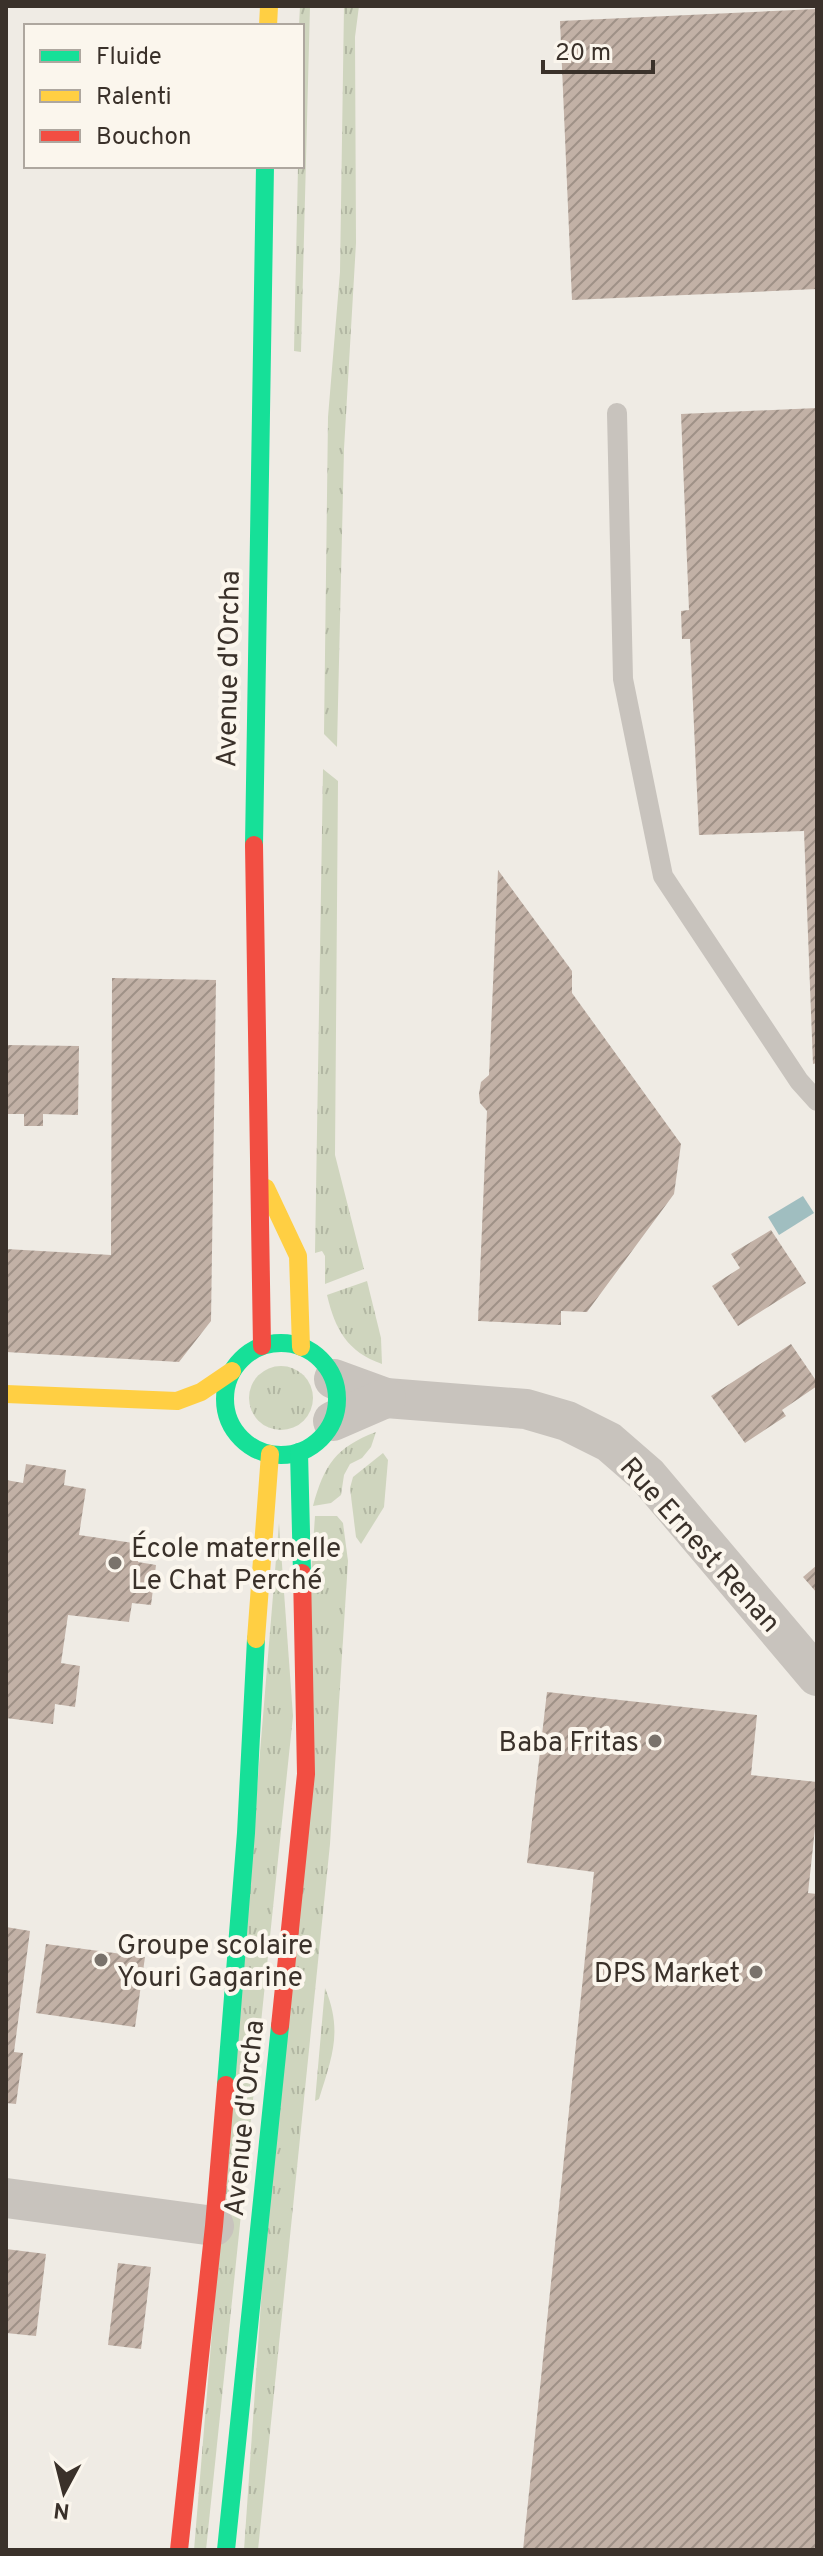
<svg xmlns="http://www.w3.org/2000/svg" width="823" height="2556" viewBox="0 0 823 2556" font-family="Overpass,sans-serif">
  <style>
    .grass { fill: url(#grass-tufts) }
    .water { fill: #a0bec0 }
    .building { fill: url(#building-hatch) }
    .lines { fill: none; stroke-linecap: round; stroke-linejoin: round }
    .lane { stroke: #c8c3bd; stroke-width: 20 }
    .street { stroke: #c8c3bd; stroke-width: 40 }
    .fast { stroke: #16e098; stroke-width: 18 }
    .slow { stroke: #ffcf43; stroke-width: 18 }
    .jam { stroke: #f24e42; stroke-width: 18 }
    .poi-dot { fill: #79726b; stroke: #fbf6ed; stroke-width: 3 }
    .labels { text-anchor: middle; stroke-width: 8; stroke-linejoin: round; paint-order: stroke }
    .street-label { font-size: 28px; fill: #3a312a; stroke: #fbf6ed }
    .poi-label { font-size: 28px; fill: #3a312a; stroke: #fbf6ed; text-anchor: start }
  </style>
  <defs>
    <pattern id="grass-tufts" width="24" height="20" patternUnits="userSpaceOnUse" patternTransform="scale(2)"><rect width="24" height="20" fill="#cfd5be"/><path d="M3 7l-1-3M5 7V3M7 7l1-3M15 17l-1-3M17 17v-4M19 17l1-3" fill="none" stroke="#b2b7a3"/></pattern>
    <pattern id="building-hatch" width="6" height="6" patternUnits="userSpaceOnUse" patternTransform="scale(2)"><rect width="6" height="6" fill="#c2b1a6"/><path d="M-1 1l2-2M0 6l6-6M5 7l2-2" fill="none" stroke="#9f9187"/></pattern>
  </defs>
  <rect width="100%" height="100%" fill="#efebe4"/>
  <g class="grass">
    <polygon points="300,6 310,6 301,352 294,351 298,166 302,166 302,26 299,26"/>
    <polygon points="344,6 359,6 355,37 356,243 344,449 337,747 324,734 328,417 340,272"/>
    <polygon points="323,769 338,781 335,1155 364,1269 325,1284 325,1256 322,1251 315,1253"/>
    <path d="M367,1281l14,57 1,26c-35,-12 -47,-35 -55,-69z"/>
    <circle cx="281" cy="1398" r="32"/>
    <path d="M376,1432l-5,15 -9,11 -12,6 -6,11 -3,20 -10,8 -18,3c11,-41 23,-59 63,-74z"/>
    <polygon points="383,1453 388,1460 384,1507 361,1544 356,1537 350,1488 353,1477"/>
    <polygon points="315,1516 337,1516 343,1523 348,1561 330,1844 258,2550 244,2550"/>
    <polygon points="279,1523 293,1716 206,2550 194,2550"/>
    <path d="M325,1988c18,43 7,69 -6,111l-4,2z"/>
  </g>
  <polygon class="water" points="803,1196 814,1213 779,1235 768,1217"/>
  <g class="building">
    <polygon points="817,9 817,289 572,300 560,21"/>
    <polygon points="817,408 817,1063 813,1064 804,831 699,835 690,639 682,639 681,611 689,610 681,414"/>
    <polygon points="498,870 572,971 572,993 681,1144 674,1194 587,1312 561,1311 561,1325 478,1321 487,1111 480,1103 479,1094 481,1082 489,1075"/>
    <polygon points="112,978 216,980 211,1321 179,1362 6,1352 6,1249 111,1255"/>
    <polygon points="6,1045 79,1046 78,1115 43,1114 43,1126 24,1126 24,1114 6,1114"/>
    <polygon points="771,1230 806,1283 738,1326 712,1286 740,1268 731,1254"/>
    <polygon points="791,1344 817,1382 817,1386 782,1410 786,1416 745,1443 711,1396"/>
    <polygon points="26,1464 66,1470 64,1485 86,1489 79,1535 140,1544 138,1562 156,1565 151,1605 132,1603 129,1622 68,1615 61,1663 80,1666 75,1707 55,1704 53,1724 6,1718 6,1480 23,1483"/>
    <polygon points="817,1565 817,1593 803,1577"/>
    <polygon points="547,1692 757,1715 751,1775 817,1782 817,1810 808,1893 817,1894 817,2550 523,2550 594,1872 527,1863"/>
    <polygon points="6,1927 30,1931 14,2052 23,2053 16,2104 6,2103"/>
    <polygon points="46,1944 145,1957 135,2027 36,2013"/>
    <polygon points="6,2249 46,2254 36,2336 6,2333"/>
    <polygon points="118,2263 151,2267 141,2349 108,2345"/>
  </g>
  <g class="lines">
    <polyline class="lane" points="617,413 623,679 663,876 799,1081 817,1101"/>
    <g class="street">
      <polyline points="334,1379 386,1398 526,1409 567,1421 609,1442 647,1475 817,1676"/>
      <polyline points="333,1421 386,1398"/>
      <polyline points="6,2198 214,2226"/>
    </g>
    <g class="fast">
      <polyline points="254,845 265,166"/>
      <circle cx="281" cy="1399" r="56"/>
      <polyline points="299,1452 302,1573"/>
      <polyline points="226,2085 246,1833 256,1639"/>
      <polyline points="226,2550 280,2026"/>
    </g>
    <g class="slow">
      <polyline points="268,26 269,6"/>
      <polyline points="266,1188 298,1256 301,1347"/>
      <polyline points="6,1394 177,1401 201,1392 232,1371"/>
      <polyline points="256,1639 270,1454"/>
    </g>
    <g class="jam">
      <polyline points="254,845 262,1346"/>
      <polyline points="280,2026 306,1774 302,1573"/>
      <polyline points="179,2550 214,2226 226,2085"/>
    </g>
  </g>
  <g class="poi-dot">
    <circle cx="115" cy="1563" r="8"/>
    <circle cx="655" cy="1741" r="8"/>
    <circle cx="101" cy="1960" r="8"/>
    <circle cx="756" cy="1972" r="8"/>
  </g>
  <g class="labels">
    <g class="street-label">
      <text transform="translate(227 669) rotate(-89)" y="10">Avenue d'Orcha</text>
      <text transform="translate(701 1544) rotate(48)" y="10">Rue Ernest Renan</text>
      <text transform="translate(243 2118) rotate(-84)" y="10">Avenue d'Orcha</text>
    </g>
    <g class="poi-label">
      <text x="131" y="1557">École maternelle<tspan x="131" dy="32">Le Chat Perché</tspan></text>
      <text x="639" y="1751" text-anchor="end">Baba Fritas</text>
      <text x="117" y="1954">Groupe scolaire<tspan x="117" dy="32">Youri Gagarine</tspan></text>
      <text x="740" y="1982" text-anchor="end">DPS Market</text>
    </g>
  </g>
  <rect width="823" height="2556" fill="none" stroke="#3a312a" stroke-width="16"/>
  <rect x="24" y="24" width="280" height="144" fill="#fbf6ed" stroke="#aea79f" stroke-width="2"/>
  <rect x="40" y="50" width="40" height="12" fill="#16e098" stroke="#aea79f" stroke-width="2"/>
  <text x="96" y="64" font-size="24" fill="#3a312a">Fluide</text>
  <rect x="40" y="90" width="40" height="12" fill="#ffcf43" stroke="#aea79f" stroke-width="2"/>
  <text x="96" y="104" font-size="24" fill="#3a312a">Ralenti</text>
  <rect x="40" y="130" width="40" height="12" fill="#f24e42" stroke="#aea79f" stroke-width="2"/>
  <text x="96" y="144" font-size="24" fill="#3a312a">Bouchon</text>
  <g transform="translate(64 2492) rotate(187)" stroke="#fbf6ed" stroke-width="6" paint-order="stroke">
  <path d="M0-6L14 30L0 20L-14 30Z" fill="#3a312a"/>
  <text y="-12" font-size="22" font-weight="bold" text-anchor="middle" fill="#3a312a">N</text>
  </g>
  <path d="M543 60v12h110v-12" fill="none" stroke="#3a312a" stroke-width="4"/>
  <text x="555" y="60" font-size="24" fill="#3a312a" stroke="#fbf6ed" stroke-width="6" paint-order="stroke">20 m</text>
</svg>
